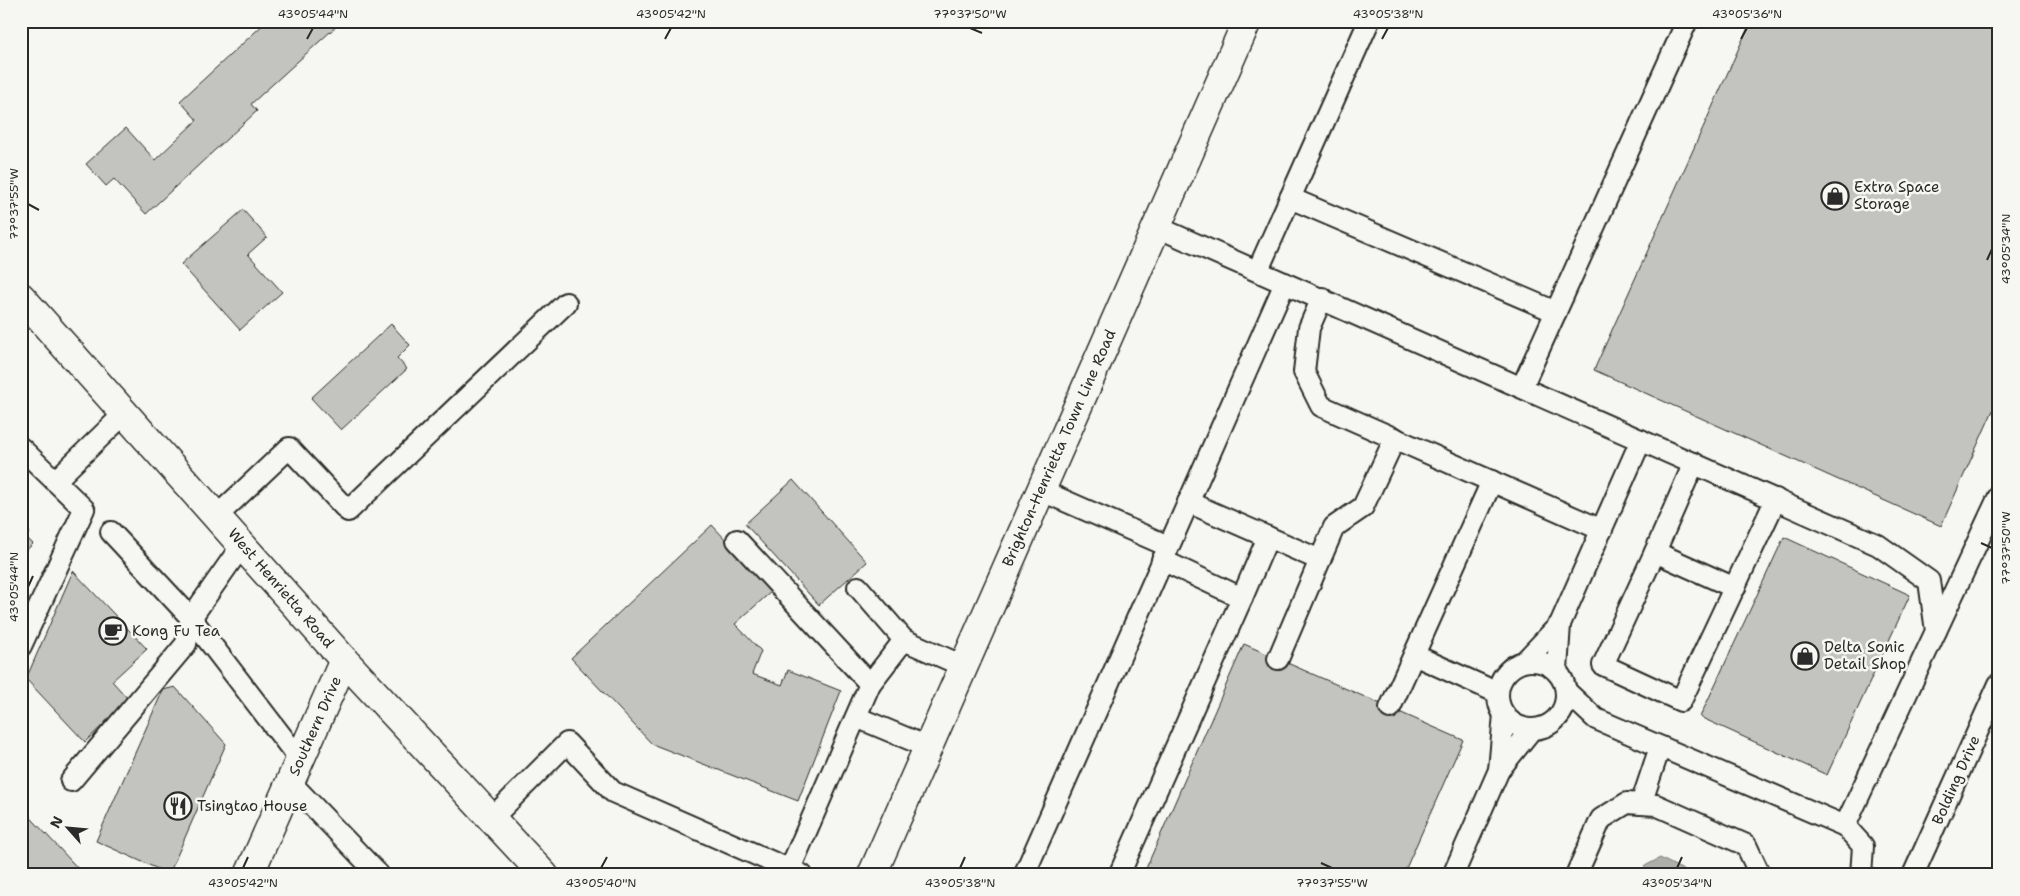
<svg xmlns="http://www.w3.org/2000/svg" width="2020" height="896" viewBox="0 0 2020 896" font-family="'Shantell Sans',sans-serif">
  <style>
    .water { fill: #aeaeab; stroke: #7a7a78 }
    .building { fill: #c3c3c0; stroke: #2b2b2b }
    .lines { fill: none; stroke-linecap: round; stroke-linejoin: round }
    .service-casing { stroke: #2b2b2b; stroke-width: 24 }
    .minor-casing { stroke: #2b2b2b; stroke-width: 31 }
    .tertiary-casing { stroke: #2b2b2b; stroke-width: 31 }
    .primary-casing { stroke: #2b2b2b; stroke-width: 31 }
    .service { stroke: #f6f6f2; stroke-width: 20 }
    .minor { stroke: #f6f6f2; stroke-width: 28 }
    .tertiary { stroke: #f6f6f2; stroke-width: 28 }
    .primary { stroke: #f6f6f2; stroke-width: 28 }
    .ticks { fill: none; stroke: #2b2b2b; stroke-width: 2 }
    .labels { text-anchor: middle; stroke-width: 5; stroke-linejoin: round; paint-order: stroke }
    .poi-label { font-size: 15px; fill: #2b2b2b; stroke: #f6f6f2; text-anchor: start }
    .street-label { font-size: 15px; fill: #2b2b2b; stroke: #f6f6f2 }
    .neatline { fill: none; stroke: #2b2b2b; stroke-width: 2 }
    .ticks-label { font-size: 12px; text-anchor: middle; fill: #2b2b2b }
  </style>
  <rect width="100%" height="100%" fill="#f6f6f2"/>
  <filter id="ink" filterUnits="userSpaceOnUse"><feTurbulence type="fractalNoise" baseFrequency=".02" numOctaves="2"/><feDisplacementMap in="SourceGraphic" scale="10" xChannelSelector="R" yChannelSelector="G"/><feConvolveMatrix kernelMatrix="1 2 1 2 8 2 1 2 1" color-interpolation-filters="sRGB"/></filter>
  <g filter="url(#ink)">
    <polygon class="water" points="1660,858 1693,875 1640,875 1645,866"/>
    <g class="building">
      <polygon points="267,21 342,21 251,104 257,111 146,214 114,179 106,186 86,164 126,128 155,160 197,120 180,101"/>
      <polygon points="1751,21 1999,21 1999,397 1941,526 1594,370"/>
      <polygon points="243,210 267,237 248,254 282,292 240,330 181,264"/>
      <polygon points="391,324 410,345 397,358 407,369 341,430 311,398"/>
      <polygon points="793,480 867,562 819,605 745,524"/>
      <polygon points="21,522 30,533 26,537 33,544 21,555"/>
      <polygon points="712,525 773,590 735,624 761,651 752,674 782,685 788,670 841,691 798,801 652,744 571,658"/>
      <polygon points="1784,537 1910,595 1827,775 1700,717"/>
      <polygon points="73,571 147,649 112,681 129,700 85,742 26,679"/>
      <polygon points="1244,644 1463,740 1403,875 1148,875 1144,873"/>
      <polygon points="175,687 226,744 169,874 96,841 163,690"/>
      <polygon points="21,807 84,875 21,875"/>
    </g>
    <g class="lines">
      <g class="service-casing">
        <g id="service">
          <polyline points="1290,198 1556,312"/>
          <polyline points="1157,227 1878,545 1929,581 1936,631 1845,826"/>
          <polyline points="1258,270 1369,21"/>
          <polyline points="1322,298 1309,328 1304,372 1321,406 1602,530"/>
          <polyline points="1522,387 1687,21"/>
          <polyline points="21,448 84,509 21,646"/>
          <polyline points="1694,463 1655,552 1735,588"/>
          <polyline points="55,481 125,413"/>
          <polyline points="1040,490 1168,546"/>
          <polyline points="1188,502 1320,560"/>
          <polyline points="217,516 289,448 348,511 566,303"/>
          <polyline points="111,532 191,618 300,760"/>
          <polyline points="737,540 870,684"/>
          <polyline points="1655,552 1603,665 1681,701 1776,499"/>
          <polyline points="858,587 904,640 963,666"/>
          <polyline points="1242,598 1268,537"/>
          <polyline points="1936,631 1999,496"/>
          <polyline points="1414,655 1498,693"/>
          <polyline points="1278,659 1334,527 1363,507 1395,438"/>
          <polyline points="1525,661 1560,624 1641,440"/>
          <circle cx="1532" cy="695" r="34"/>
          <polyline points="1557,670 1560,624"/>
          <polyline points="1566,691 1596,719 1845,826 1863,846 1861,875"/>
          <polyline points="1390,708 1492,481"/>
          <polyline points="856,717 928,747"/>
          <polyline points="1499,770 1504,714"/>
          <polyline points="71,781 186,644 191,618 242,545"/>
          <polyline points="290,782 379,875"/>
          <polyline points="1641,804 1660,747"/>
          <polyline points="491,819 567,743 613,792 802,875"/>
          <polyline points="790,869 870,684 904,640"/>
          <polyline points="1024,875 1285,283"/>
          <polyline points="1119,875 1242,598 1162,560"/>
          <polyline points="1453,875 1499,770 1532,729"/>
          <polyline points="1576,875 1601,819 1627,803 1656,805 1746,845 1760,875"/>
          <polyline points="1913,875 1999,684"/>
        </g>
      </g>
      <g class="minor-casing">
        <polyline id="minor" points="249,875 344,660"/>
      </g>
      <g class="tertiary-casing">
        <polyline id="tertiary" points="872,875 1247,21"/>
      </g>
      <g class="primary-casing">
        <polyline id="primary" points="21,297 344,660 544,875"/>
      </g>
      <use href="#service" class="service"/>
      <use href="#minor" class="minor"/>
      <use href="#tertiary" class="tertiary"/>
      <use href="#primary" class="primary"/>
    </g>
  </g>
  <path class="ticks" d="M970,28l12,5M307,39l6,-11M665,39l6,-11M1382,39l6,-11M1741,39l6,-11M28,204l11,6M1987,260l5,-11M1981,543l11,5M28,587l5,-11M1321,863l11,5M243,868l5,-11M601,868l6,-11M960,868l5,-11M1677,868l5,-11"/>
  <defs>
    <g id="shop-ring" transform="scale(1.4375)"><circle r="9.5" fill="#f6f6f2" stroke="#2b2b2b" stroke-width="1.5"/><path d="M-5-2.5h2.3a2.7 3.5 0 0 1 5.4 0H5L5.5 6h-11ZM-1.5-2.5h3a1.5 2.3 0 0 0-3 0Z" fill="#2b2b2b"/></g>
    <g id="cafe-ring" transform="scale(1.4375)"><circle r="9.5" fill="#f6f6f2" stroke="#2b2b2b" stroke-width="1.5"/><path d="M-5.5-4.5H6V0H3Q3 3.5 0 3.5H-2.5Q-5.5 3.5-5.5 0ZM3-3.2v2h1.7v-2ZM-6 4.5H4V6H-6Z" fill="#2b2b2b"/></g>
    <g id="restaurant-ring" transform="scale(1.4375)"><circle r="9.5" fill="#f6f6f2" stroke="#2b2b2b" stroke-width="1.5"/><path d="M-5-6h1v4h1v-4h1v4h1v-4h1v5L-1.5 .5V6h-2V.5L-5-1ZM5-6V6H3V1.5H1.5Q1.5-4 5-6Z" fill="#2b2b2b"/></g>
  </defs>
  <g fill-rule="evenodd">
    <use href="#shop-ring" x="1835" y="196"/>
    <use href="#cafe-ring" x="113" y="631"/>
    <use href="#shop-ring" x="1805" y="656"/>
    <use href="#restaurant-ring" x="178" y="806"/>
  </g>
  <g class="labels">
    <g class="poi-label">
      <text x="1854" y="192">Extra Space<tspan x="1854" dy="17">Storage</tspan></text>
      <text x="132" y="636">Kong Fu Tea</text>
      <text x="1824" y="652">Delta Sonic<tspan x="1824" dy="17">Detail Shop</tspan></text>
      <text x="197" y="811">Tsingtao House</text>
    </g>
    <g class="street-label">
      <text transform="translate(1059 448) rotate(-66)" y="5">Brighton-Henrietta Town Line Road</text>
      <text transform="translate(281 588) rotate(49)" y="5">West Henrietta Road</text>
      <text transform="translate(315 726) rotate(-66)" y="5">Southern Drive</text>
      <text transform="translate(1956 780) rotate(-66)" y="5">Bolding Drive</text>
    </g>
  </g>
  <rect width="2020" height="896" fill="none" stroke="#f6f6f2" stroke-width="55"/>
  <g transform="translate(68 828) rotate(297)" stroke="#f6f6f2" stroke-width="4" paint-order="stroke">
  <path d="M0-4L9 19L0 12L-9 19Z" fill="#2b2b2b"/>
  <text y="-8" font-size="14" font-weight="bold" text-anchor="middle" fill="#2b2b2b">N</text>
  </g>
  <rect x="28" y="28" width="1964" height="840" class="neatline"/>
  <g class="ticks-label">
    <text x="313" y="18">43°05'44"N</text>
    <text x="671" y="18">43°05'42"N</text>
    <text x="970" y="18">77°37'50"W</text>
    <text x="1388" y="18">43°05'38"N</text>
    <text x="1747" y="18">43°05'36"N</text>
    <text transform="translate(14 204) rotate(-90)" y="4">77°37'55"W</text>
    <text transform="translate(2006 249) rotate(-90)" y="4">43°05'34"N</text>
    <text transform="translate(2006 548) rotate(-90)" y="4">77°37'50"W</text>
    <text transform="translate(14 587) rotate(-90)" y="4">43°05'44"N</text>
    <text x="243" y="887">43°05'42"N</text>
    <text x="601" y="887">43°05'40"N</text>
    <text x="960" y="887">43°05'38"N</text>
    <text x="1332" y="887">77°37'55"W</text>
    <text x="1677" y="887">43°05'34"N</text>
  </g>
</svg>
